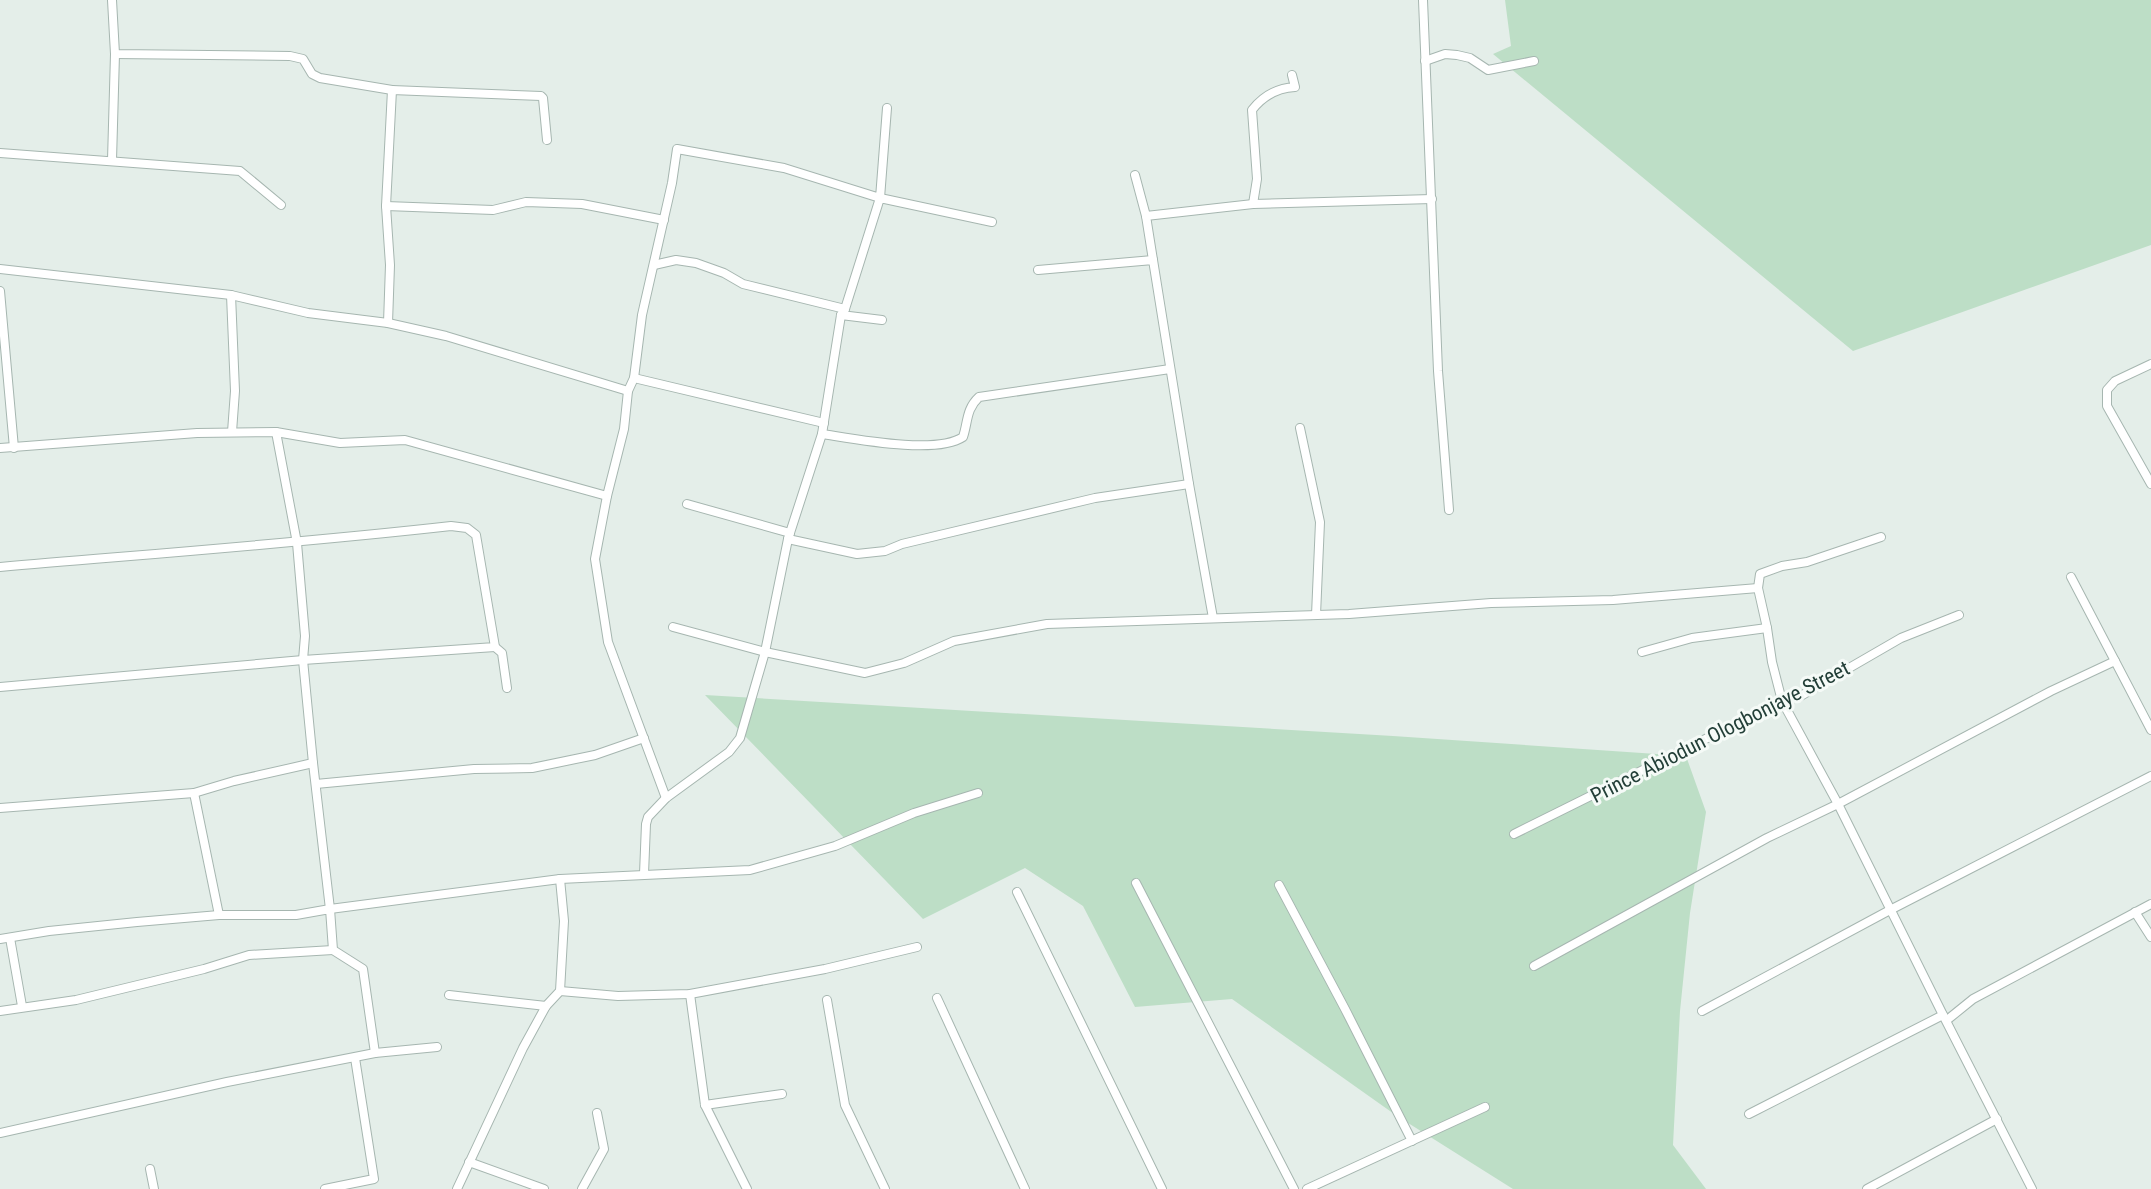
<svg xmlns="http://www.w3.org/2000/svg" width="2151" height="1189" viewBox="0 0 2151 1189" font-family="'Roboto Condensed',sans-serif">
  <style>
    .green { fill: #bddec6 }
    .lines { fill: none; stroke-linecap: round; stroke-linejoin: round }
    .street-casing { stroke: #a6b6b0; stroke-width: 10 }
    .street { stroke: #fff; stroke-width: 8 }
    .labels { text-anchor: middle; stroke-width: 6; stroke-linejoin: round; paint-order: stroke }
    .street-label { font-size: 21px; fill: #233f38; stroke: #f5faf7 }
  </style>
  <rect width="100%" height="100%" fill="#e4eee9"/>
  <g class="green">
    <polygon points="1505,0 2151,0 2151,245 1853,351 1493,54 1511,46"/>
    <polygon points="705,695 1393,736 1686,756 1706,812 1690,913 1680,1011 1673,1145 1706,1189 1513,1189 1397,1116 1232,999 1135,1007 1083,906 1025,868 923,919"/>
  </g>
  <g class="lines">
    <g class="street-casing">
      <g id="street">
        <polyline points="112,0 115,54 290,56 303,59 312,74 320,78 392,90"/>
        <polyline points="1423,0 1438,371 1449,510"/>
        <polyline points="1425,61 1445,54 1457,55 1470,58 1488,70 1534,61"/>
        <polyline points="0,153 240,171 281,205"/>
        <polyline points="112,160 115,54"/>
        <polyline points="1135,175 1146,216 1153,260"/>
        <path d="M1253,204l4,-25 -5,-69c11,-14 24,-22 43,-23l-3,-12"/>
        <polyline points="386,206 493,210 526,202 582,204 664,220"/>
        <polyline points="1146,216 1253,204 1432,199"/>
        <polyline points="654,265 676,260 696,263 724,273 743,284 845,309"/>
        <polyline points="0,269 231,295 308,313 388,323 446,336 628,391"/>
        <polyline points="1038,270 1153,260 1189,484 1213,618"/>
        <polyline points="0,291 14,448"/>
        <polyline points="231,295 235,391 232,432"/>
        <polyline points="841,315 845,309 880,198 992,222"/>
        <polyline points="388,323 390,265 386,206 392,90 541,96 543,98 547,140"/>
        <polyline points="2151,364 2115,381 2107,390 2107,406 2151,484"/>
        <polyline points="634,378 824,423"/>
        <polyline points="1300,428 1320,522 1316,615"/>
        <polyline points="276,432 340,443 405,440 607,496"/>
        <path d="M822,434c33,5 114,21 141,3 5,-15 3,-28 16,-40l191,-28"/>
        <polyline points="0,448 197,433 276,432 297,543 305,636 303,660 313,763 330,909 560,879 750,870 835,846 914,813 978,793"/>
        <polyline points="687,504 790,533"/>
        <polyline points="1881,537 1807,562 1782,566 1760,574 1758,588 1767,628 1772,662 1782,701 1838,804 1943,1015 2032,1189"/>
        <polyline points="788,539 857,554 885,551 902,544 1095,498 1189,484"/>
        <path d="M0,567c150,-13 301,-24 451,-41l16,2 9,7 19,112 -192,13 -303,27"/>
        <polyline points="2071,577 2115,661"/>
        <polyline points="673,627 765,652 865,673 904,663 954,641 1047,624 1349,614 1491,603 1613,600 1758,588"/>
        <polyline points="495,647 502,653 507,688"/>
        <polyline points="1642,652 1692,638 1767,628"/>
        <polyline points="316,784 474,769 532,768 595,755 644,738"/>
        <polyline points="194,793 219,915"/>
        <polyline points="666,798 608,642 595,559 607,496 624,429 628,391 634,378 642,315 672,183 677,149 784,168 880,198 887,108"/>
        <polyline points="0,808 194,793 234,781 313,763"/>
        <polyline points="1514,834 1782,701 1799,697 1901,638 1959,615"/>
        <polyline points="644,874 646,824 648,817 666,798 729,752 740,738 765,652 788,539 822,434 841,315 882,320"/>
        <polyline points="1136,883 1294,1189"/>
        <polyline points="1279,885 1345,1009 1412,1141"/>
        <polyline points="1017,892 1162,1189"/>
        <polyline points="2135,912 2151,937"/>
        <polyline points="10,938 22,1006"/>
        <polyline points="0,939 49,931 137,922 219,915 296,915 330,909 333,950 363,969 375,1053 227,1082 0,1133"/>
        <polyline points="1534,966 1767,838 1838,804 2051,691 2115,661 2151,730"/>
        <polyline points="560,991 618,996 690,994 825,969 917,947"/>
        <polyline points="690,994 705,1105 782,1094"/>
        <polyline points="449,995 546,1006"/>
        <polyline points="937,998 1025,1189"/>
        <polyline points="827,1000 845,1105 885,1189"/>
        <polyline points="0,1011 76,1000 204,969 249,955 333,950"/>
        <polyline points="1702,1011 1890,910 2151,776"/>
        <polyline points="1947,1020 1973,999 2151,904"/>
        <polyline points="375,1053 437,1047"/>
        <polyline points="705,1105 747,1189"/>
        <polyline points="1749,1114 1943,1015"/>
        <polyline points="469,1162 544,1189"/>
        <polyline points="150,1169 154,1189"/>
        <polyline points="325,1189 374,1179 355,1058"/>
        <polyline points="457,1189 523,1048 546,1006 560,991 564,921 560,879"/>
        <polyline points="582,1189 604,1149 597,1113"/>
        <polyline points="1307,1189 1485,1107"/>
        <polyline points="1867,1189 1997,1119"/>
      </g>
    </g>
    <use href="#street" class="street"/>
  </g>
  <g class="labels">
    <g class="street-label">
      <text transform="translate(1720 732) rotate(-27)" y="7">Prince Abiodun Ologbonjaye Street</text>
    </g>
  </g>
</svg>
